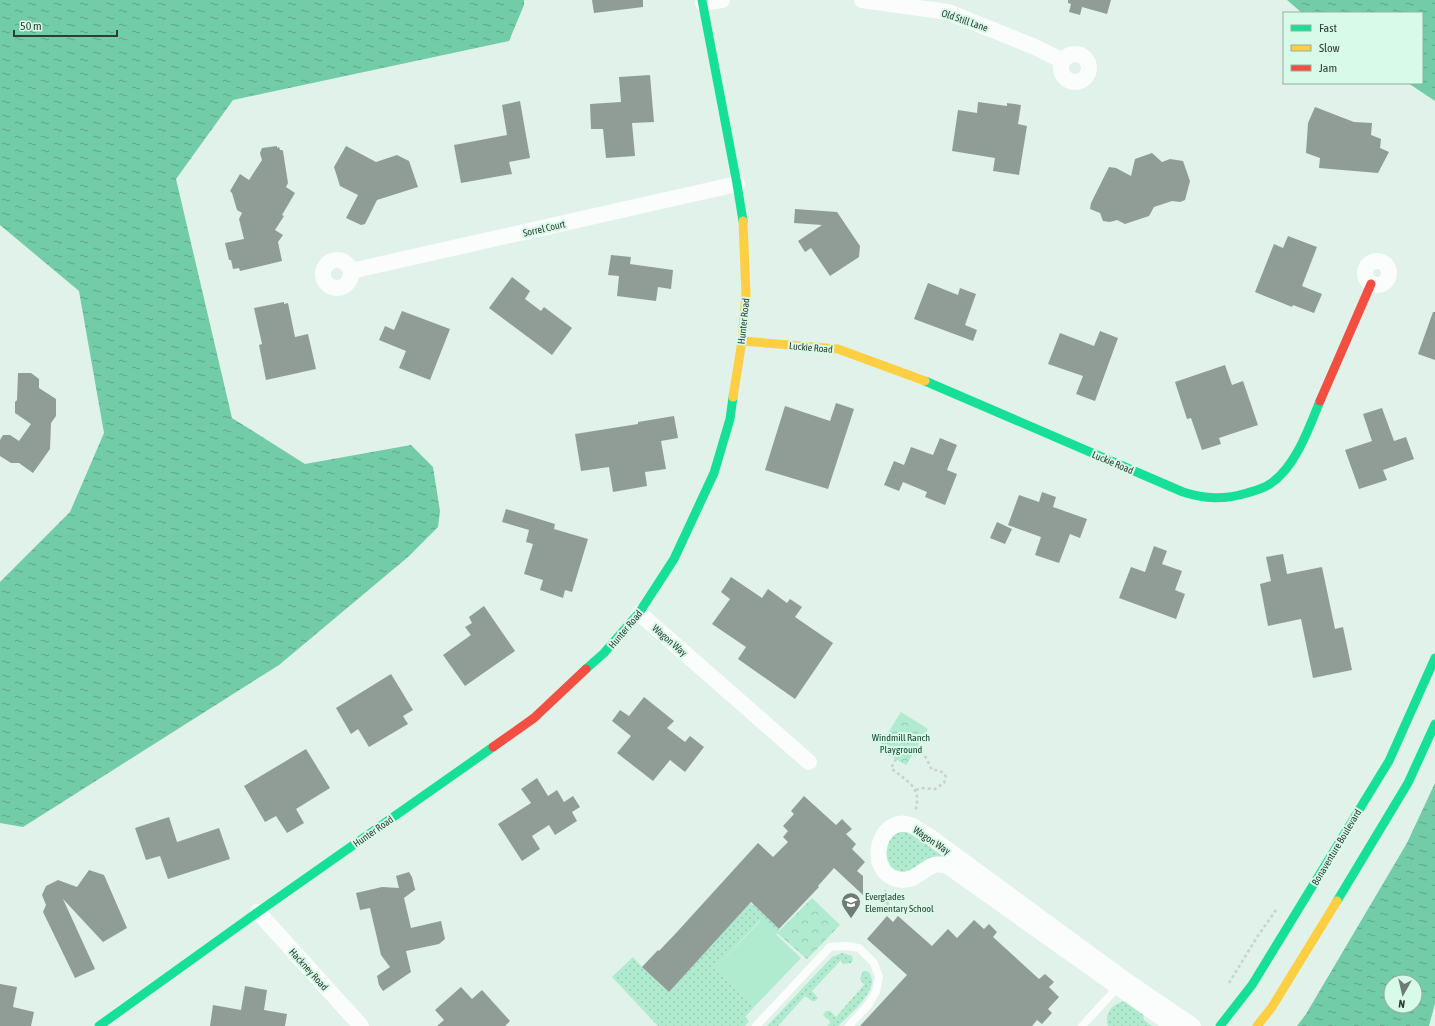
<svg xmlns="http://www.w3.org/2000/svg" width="1435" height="1026" viewBox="0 0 1435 1026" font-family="'Asap Condensed',sans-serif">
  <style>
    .grass { fill: url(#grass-dots) }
    .park { fill: url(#park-crowns) }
    .pitch { fill: #b0eacf }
    .water { fill: url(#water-ripples); fill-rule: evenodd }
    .building { fill: #909d96 }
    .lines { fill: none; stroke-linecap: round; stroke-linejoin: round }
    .path { stroke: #cad1cd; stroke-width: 2.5; stroke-dasharray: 3 3; stroke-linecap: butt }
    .lane { stroke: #fafdfc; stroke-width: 8 }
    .street { stroke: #fafdfc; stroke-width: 16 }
    .fast { stroke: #16e098; stroke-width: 9 }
    .slow { stroke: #ffcf43; stroke-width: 9 }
    .jam { stroke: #f24e42; stroke-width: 9 }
    .labels { text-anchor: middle; stroke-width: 4; stroke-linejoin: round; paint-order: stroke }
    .street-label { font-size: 10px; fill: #303d36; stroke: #d8fae8 }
    .park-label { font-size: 10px; fill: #124430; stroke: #d8fae8 }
    .poi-label { font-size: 10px; fill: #303d36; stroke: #d8fae8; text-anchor: start }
  </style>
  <defs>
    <pattern id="grass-dots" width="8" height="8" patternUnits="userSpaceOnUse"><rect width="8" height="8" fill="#b0eacf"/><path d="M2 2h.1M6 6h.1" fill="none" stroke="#98cab2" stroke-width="1.8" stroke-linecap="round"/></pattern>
    <pattern id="park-crowns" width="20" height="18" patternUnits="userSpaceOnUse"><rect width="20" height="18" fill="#b0eacf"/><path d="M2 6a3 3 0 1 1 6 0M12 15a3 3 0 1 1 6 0" fill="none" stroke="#98cab2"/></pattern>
    <pattern id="water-ripples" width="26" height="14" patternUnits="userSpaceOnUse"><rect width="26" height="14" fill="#71cca7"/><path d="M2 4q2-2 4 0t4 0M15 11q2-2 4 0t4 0" fill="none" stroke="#5da789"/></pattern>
  </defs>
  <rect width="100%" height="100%" fill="#e0f2e9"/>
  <g class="grass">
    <polygon points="900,832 912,832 944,856 944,860 901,874 889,867 884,849 890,837"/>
    <polygon points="750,903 756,907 779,929 776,935 760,920 715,969 755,1006 745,1017 749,1021 745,1026 658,1026 612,977 633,957 642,967 669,992"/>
    <polygon points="842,953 852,956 853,960 851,963 843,964 841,960 812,991 818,998 815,1001 812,1001 805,996 778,1026 767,1026 832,957"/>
    <path d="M863,971h4c18,15 -18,44 -29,55h-11l4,-4 -8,-7 3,-4h4l6,6 28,-32 -4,-6z"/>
    <path d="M1125,1001l18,13 1,6 8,6h-44c-4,-13 4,-22 17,-25z"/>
  </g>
  <g class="park">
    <polygon points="901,712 928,729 906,765 878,749"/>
    <polygon points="812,898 840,925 807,959 777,933"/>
  </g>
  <polygon class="pitch" points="761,920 801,958 755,1006 715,969"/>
  <g class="water">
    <polygon points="0,0 524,0 524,5 509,41 233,100 176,179 232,418 305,464 411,445 433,467 440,511 438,527 408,557 279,665 23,827 0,823 0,582 70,512 104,433 79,291 0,225"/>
    <polygon points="1287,0 1435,0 1435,101 1408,83 1422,83 1422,13 1302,13"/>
    <path d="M1435,783v220l-6,23h-132l9,-12 101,-171zM1391,982h24v24h-24z"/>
  </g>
  <g class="building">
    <polygon points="592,0 643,0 643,7 594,13"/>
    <polygon points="1068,0 1111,0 1107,14 1082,7 1080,15 1069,12 1071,4 1068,3"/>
    <polygon points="650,75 654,122 632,123 635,156 606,158 603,129 591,129 590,104 621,102 619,77"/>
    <polygon points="520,101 530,158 509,162 512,174 461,183 454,145 507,135 502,105"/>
    <polygon points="978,102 1007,106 1007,103 1021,105 1018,124 1027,126 1019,175 993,171 995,158 952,151 958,110 977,113"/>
    <polygon points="1315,107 1354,122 1372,123 1371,135 1381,139 1380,148 1389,152 1378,173 1319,168 1320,158 1306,153 1308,123"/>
    <polygon points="277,146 277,148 279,147 280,150 282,150 283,151 288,183 286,187 295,193 282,215 284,216 275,230 283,235 278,242 282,261 240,271 239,268 233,269 231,260 229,260 225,243 244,239 239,219 242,213 237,210 232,193 230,191 240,174 249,180 262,160 260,153 262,148"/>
    <polygon points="346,146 376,162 397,155 409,161 418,187 377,200 365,224 361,225 346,218 358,195 340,186 334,167"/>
    <polygon points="1152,153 1162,162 1170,159 1183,161 1190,181 1185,200 1180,202 1172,201 1154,207 1149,216 1125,224 1117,220 1110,222 1103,221 1100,213 1090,209 1091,203 1109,167 1116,168 1131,176 1135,159"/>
    <polygon points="795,209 837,212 860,246 859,257 830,276 811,248 805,252 798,241 822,225 794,223"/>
    <polygon points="1288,236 1317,247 1302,286 1322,294 1314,313 1293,305 1292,307 1255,292 1274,244 1283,248"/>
    <polygon points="611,255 631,257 630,264 673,270 671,289 658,287 656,301 617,296 619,276 608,275"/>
    <polygon points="512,277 530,291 525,299 541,311 544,307 572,328 552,355 489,308"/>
    <polygon points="928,283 958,295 960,288 976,294 965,325 977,330 973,341 914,319"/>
    <polygon points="284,302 284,304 288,303 295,337 308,334 316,369 266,380 259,345 262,344 254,308"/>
    <polygon points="402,311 450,329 430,380 399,368 406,351 379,340 385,326 394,330"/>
    <polygon points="1433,312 1435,312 1435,360 1418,354"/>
    <polygon points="1100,331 1118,338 1095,401 1076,394 1083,376 1048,364 1060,333 1094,346"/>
    <polygon points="1225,365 1232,385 1243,381 1258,425 1219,438 1221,444 1202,450 1191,418 1187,419 1175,382"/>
    <polygon points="18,373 31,373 39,379 39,388 56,399 56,416 51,423 50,449 33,473 19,463 11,463 0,456 0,440 3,435 10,435 19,441 31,424 15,413 15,402 17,400"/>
    <polygon points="836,403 854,409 828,489 765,470 785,406 830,421"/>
    <polygon points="1382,408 1394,441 1406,437 1414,459 1383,470 1387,480 1359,489 1345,450 1372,441 1363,414"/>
    <polygon points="674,416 678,438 661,441 666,469 645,472 647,486 613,492 609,467 581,471 575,434 638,424 638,422"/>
    <polygon points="940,438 957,445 947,470 957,474 945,505 925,497 927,492 903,482 899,491 884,485 894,461 904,465 911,447 933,455"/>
    <polygon points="1042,492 1056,497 1053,507 1087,519 1080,538 1070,534 1059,563 1035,555 1041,537 1008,525 1019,495 1039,502"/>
    <polygon points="506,509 555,524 554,529 588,539 572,592 565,590 563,598 540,590 543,580 524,574 533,544 526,542 529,530 502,522"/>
    <polygon points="997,522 1012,529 1005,544 990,538"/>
    <polygon points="1154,546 1167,551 1162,564 1182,571 1175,590 1185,594 1176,619 1119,598 1131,567 1145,572"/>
    <polygon points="1283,554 1287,574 1322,567 1335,629 1343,627 1352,670 1313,678 1301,619 1268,626 1260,584 1271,581 1266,557"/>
    <polygon points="731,577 762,598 768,589 787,603 790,599 802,607 795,617 833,643 795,699 738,659 746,647 712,624 730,599 721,592"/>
    <polygon points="484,606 515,651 465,686 443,655 471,635 465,627 472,623 469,617"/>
    <polygon points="391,674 413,710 403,716 408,724 369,747 358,729 351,734 336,708"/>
    <polygon points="644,697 674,721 667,728 685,742 690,736 704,747 685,772 670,760 653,781 617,753 631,736 612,721 620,710 629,716"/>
    <polygon points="306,749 330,788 296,809 304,823 287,833 276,816 265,822 244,786"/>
    <polygon points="537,778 548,796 557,790 564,802 573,796 580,807 572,812 577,821 555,835 549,825 532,836 540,849 522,861 498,824 531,803 521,789"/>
    <polygon points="804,796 836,825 842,819 852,829 846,834 856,844 852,849 865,862 857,871 863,876 863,895 834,868 818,886 819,887 779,929 751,902 669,992 642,967 658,950 659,951 677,932 758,843 773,857 788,842 783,837 788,831 783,826 794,814 791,811"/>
    <polygon points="169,817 177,842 219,828 230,859 168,879 160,856 146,860 135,828"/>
    <polygon points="89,870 104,875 127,928 103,942 63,899 95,969 75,978 43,912 46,905 42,895 46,886 58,880 77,887"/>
    <polygon points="409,872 412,877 415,889 416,889 404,898 411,928 441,921 445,939 439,944 406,951 411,972 383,991 379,985 377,976 390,967 381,955 370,908 360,910 356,893 382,887 399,888 396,876"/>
    <polygon points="887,916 893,922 898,916 932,946 948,929 957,938 974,920 984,929 989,924 997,932 993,937 1039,979 1045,974 1054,982 1049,987 1059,997 1048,1009 1052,1013 1042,1024 1037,1020 1032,1026 860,1026 907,975 867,939"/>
    <polygon points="0,984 17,987 13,1007 34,1012 31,1026 0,1026"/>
    <polygon points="245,986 267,990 264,1010 287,1014 285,1026 210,1026 213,1005 241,1010"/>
    <polygon points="461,987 472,999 482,990 510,1021 505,1026 437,1026 444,1020 435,1010"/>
  </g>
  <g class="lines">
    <g class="path">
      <path d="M896,759l-5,9c16,14 32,19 24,43"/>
      <path d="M916,790l7,-2 12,1 9,-6 2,-6c-3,-6 -7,-7 -14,-7l-7,-14 -8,-7"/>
      <polyline points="885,890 888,906"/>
      <polyline points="1229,983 1257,937 1276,910"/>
    </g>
    <g class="lane">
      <polyline points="756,1026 830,947 847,946 859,948 874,963 879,977 876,992 868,1005 849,1026"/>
      <polyline points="1082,1026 1118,987"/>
    </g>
    <g class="street">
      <polyline points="862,0 948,12 1035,47 1063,61"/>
      <polyline points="703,3 722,0"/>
      <circle cx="1075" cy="68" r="14"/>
      <circle cx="337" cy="274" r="14"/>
      <circle cx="1377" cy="273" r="12"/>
      <polyline points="351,271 737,184"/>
      <polyline points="639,613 809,762"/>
      <polyline points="258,912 361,1026"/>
      <path d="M1173,1026l-227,-161c-4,0 -9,-1 -12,0 -11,4 -18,15 -31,15 -40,-3 -26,-66 7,-55 6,2 13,8 19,11l195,143 69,47"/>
    </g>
    <g class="fast">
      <polyline points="702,0 737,184 743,221"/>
      <path d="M925,381l258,111c22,7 41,8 64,1 7,-2 16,-4 23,-9 25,-16 39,-56 50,-83"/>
      <polyline points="586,669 604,653 639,613 674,559 714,473 730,419 733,397"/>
      <polyline points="1337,901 1408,783 1435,724"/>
      <polyline points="99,1026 258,912 493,747"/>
      <polyline points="1220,1026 1252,985 1389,761 1435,658"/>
    </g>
    <g class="slow">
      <polyline points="742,341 838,349 925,381"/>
      <polyline points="733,397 742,341 746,294 743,221"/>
      <polyline points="1257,1026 1272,1007 1337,901"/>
    </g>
    <g class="jam">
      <polyline points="1320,401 1371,284"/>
      <polyline points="493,747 534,718 586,669"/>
    </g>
  </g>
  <defs>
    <g id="school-pin" transform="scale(1)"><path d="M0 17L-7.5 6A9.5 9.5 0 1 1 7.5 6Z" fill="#6e7c75" stroke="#d8fae8"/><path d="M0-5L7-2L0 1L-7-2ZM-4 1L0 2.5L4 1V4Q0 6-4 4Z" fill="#fff"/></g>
  </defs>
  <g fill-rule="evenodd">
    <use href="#school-pin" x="851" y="902"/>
  </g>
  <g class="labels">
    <g class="street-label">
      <text transform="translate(965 20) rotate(19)" y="4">Old Still Lane</text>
      <text transform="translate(544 228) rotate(-13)" y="4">Sorrel Court</text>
      <text transform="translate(743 321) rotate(-84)" y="4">Hunter Road</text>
      <text transform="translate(811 347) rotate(5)" y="4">Luckie Road</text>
      <text transform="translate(1113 462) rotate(23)" y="4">Luckie Road</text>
      <text transform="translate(625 629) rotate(-50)" y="4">Hunter Road</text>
      <text transform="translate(670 640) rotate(41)" y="4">Wagon Way</text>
      <text transform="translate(373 831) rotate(-35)" y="4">Hunter Road</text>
      <text transform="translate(932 840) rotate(34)" y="4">Wagon Way</text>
      <text transform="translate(1336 847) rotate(-59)" y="4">Bonaventure Boulevard</text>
      <text transform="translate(309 969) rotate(48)" y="4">Hackney Road</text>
    </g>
    <g class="park-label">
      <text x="901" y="741">Windmill Ranch<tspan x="901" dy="12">Playground</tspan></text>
    </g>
    <g class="poi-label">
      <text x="865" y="900">Everglades<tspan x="865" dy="12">Elementary School</tspan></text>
    </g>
  </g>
  <rect x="1283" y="12" width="140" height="72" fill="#d8fae8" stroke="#95aea1"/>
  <rect x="1291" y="25" width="20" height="6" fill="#16e098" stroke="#95aea1"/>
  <text x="1319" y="32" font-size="12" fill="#303d36">Fast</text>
  <rect x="1291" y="45" width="20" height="6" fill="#ffcf43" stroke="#95aea1"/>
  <text x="1319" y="52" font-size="12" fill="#303d36">Slow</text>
  <rect x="1291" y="65" width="20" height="6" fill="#f24e42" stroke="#95aea1"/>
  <text x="1319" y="72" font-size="12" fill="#303d36">Jam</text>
  <g transform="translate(1403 994) rotate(188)"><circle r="19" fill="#d8fae8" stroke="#95aea1"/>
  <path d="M0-3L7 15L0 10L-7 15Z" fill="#6e7c75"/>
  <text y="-6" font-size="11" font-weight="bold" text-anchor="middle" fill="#303d36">N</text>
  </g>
  <path d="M14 30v6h103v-6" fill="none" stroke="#303d36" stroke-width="2"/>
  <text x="20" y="30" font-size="12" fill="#303d36" stroke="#d8fae8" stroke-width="3" paint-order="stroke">50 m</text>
</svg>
